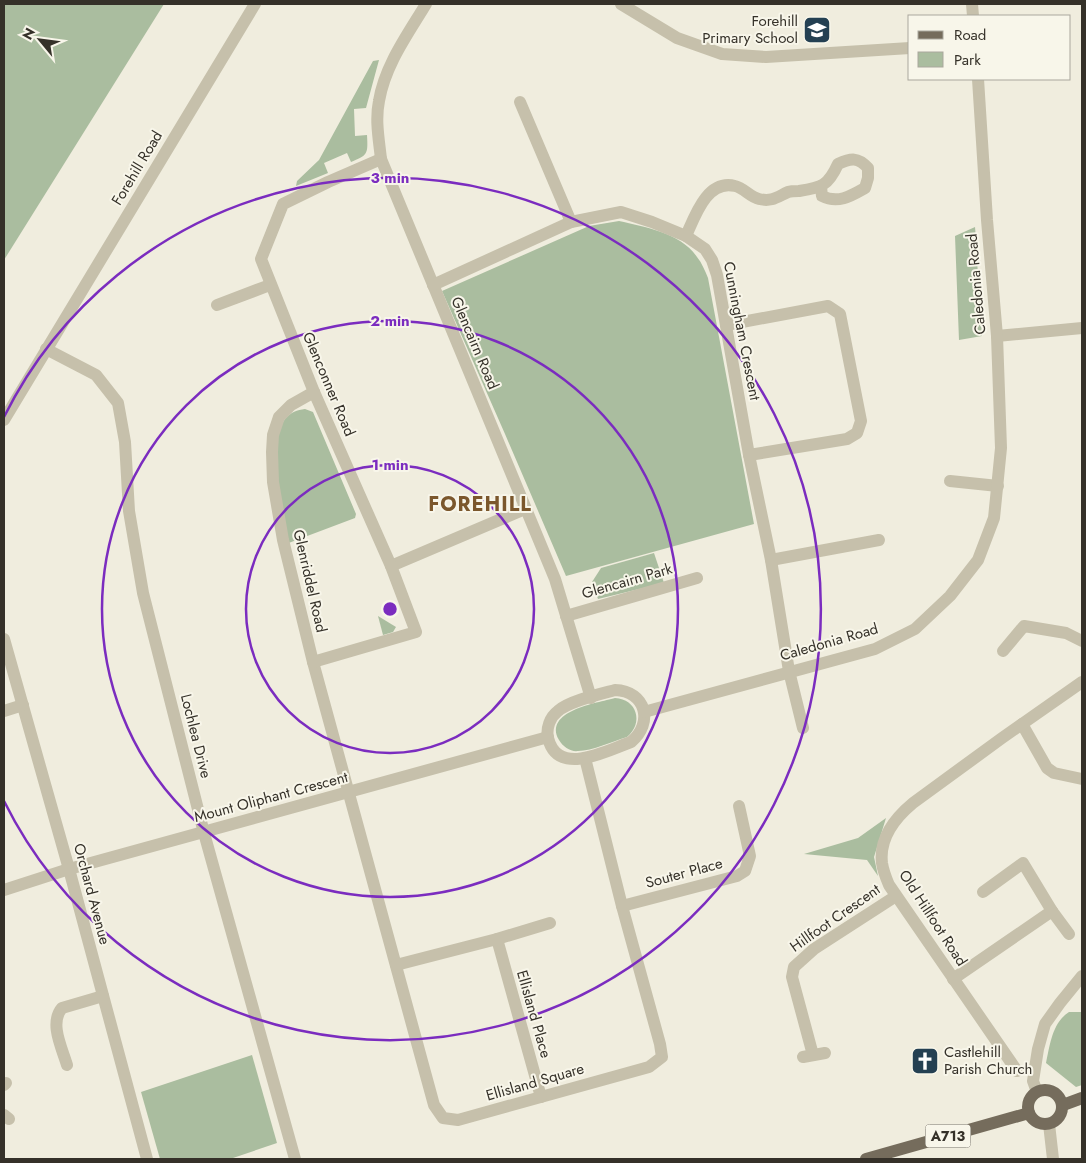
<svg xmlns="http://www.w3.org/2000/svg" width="1086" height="1163" viewBox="0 0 1086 1163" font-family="Jost,sans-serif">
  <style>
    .green { fill: #aabd9f }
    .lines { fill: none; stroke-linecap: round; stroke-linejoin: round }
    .minor { stroke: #c6c0ab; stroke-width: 12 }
    .major { stroke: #756c5c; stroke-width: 12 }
    .ring { fill: none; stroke: #7b2cbf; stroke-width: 2.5 }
    .labels { text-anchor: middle; stroke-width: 4; stroke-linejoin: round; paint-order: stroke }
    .shield { fill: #f8f6ea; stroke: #706c63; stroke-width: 1 }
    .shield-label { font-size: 14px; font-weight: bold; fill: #353129 }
    .poi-label { font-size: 15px; fill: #353129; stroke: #f8f6ea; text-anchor: end }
    .street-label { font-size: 15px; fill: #353129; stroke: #f8f6ea }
    .district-label { font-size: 20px; font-weight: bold; letter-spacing: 1px; fill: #7b572c; stroke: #f8f6ea }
    .centre { fill: #7b2cbf; stroke: #f8f6ea; stroke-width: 2.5 }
    .ring-label { font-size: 15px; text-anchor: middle; font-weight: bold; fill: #7b2cbf; stroke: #f8f6ea; stroke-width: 4; stroke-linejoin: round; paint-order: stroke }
  </style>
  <rect width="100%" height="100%" fill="#f0edde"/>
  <g class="green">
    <polygon points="4,4 164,4 4,260"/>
    <path d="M379,60l-13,48 -12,1 1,27 12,-1c1,19 1,20 -16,27l-4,-9 -23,10 4,10 -32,13 1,-5 22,-21 54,-99z"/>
    <path d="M619,221c26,6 62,12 78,36 5,6 8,14 11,21l46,246 -188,52 -61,-142 -63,-143 147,-65z"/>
    <polygon points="975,227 977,250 974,251 975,260 977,260 982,336 959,340 955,236"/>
    <path d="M305,409l8,3 43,102 -1,4 -69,26c-4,-29 -19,-101 -1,-125 6,-7 12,-9 20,-10z"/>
    <polygon points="654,553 664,583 598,599 592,582 601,568"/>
    <polygon points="378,616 396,627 393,632 383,635"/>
    <path d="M615,698c22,1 29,25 12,39 -14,4 -35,14 -49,14 -7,1 -15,-4 -19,-11 -16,-29 38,-37 56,-42z"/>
    <polygon points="886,818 874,857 878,876 867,860 804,854 858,838"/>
    <path d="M1069,1012h13v73l-6,2 -30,-24c4,-18 6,-40 23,-51z"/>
    <polygon points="252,1055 277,1143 230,1159 160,1159 141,1092"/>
  </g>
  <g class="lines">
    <g class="minor">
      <path d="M426,4c-18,30 -41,61 -47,97 -4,19 0,39 2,58l174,420 36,119"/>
      <polyline points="621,4 677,38 722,54 766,57 910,48"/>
      <polyline points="972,4 973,16"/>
      <polyline points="520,102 571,222"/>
      <path d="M686,236c9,-20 21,-57 49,-50 9,2 15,11 24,13 13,3 18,-2 29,-7 3,-1 8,-1 11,-1 23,-4 29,-5 39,-27 13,-6 20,-7 30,4v10l-3,10c-14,8 -27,16 -43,8l-1,-9"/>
      <polyline points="433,285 571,222 621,212 652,222 686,236 705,249 712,260 717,275 749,455 771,560 789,671 803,728"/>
      <polyline points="217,305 270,285"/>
      <polyline points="726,325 828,306 840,314 861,421 857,433 847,439 749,455"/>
      <polyline points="997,336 1082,328"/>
      <polyline points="46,349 96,375 118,403 125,442 129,511 143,593 204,833 295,1159"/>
      <polyline points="314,392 291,405 279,417 273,435 272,452 273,482 283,540 313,662 434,1105 443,1118 458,1120 649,1067 662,1057 660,1044 622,906 585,758"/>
      <polyline points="4,420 255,4"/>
      <polyline points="950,481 998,486"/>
      <polyline points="771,560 879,540"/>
      <polyline points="391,566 525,509"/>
      <polyline points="566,616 697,578"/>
      <polyline points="4,639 69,869 147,1159"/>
      <polyline points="1003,651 1024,626 1066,633 1082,641"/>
      <polyline points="313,662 416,632 391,566 314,392 261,259 283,204 328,182 381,159"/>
      <path d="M615,690c31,1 39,33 16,52 -23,8 -73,36 -83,-4 -2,-10 2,-21 10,-27 11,-10 42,-17 57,-21z"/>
      <polyline points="4,711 23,705"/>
      <polyline points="644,712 875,649 915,629 950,596 978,560 994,518 1001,448 997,336 987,220 978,79"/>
      <polyline points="1022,724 1047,768 1054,773 1082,779"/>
      <polyline points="4,890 69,869 548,737"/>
      <polyline points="983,892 1023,863 1052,911 1069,934"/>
      <polyline points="622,906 737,876 745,871 750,856 739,806"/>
      <polyline points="497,939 541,1097"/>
      <polyline points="396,965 497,939 550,923"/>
      <polyline points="953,979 1052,911"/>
      <polyline points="813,1055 792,977 794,967 814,949 896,896"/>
      <polyline points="803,1057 825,1053"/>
      <path d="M67,1065c-5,-17 -18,-42 -5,-57l41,-12"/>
      <path d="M1017,1071l-128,-186c-3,-7 -6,-15 -7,-22 -3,-25 13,-45 31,-60l89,-65 80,-56"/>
      <polyline points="4,1085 6,1083"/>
      <polyline points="1037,1092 1033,1081 1038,1049 1045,1024 1060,1003 1082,976"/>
      <polyline points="4,1115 9,1119"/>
      <polyline points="1049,1124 1053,1159"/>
    </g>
    <g class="major">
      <circle cx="1045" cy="1107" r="17"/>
      <polyline points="1063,1105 1082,1098"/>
      <polyline points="866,1159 1029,1113"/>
    </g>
  </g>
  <g class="ring">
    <circle cx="390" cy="609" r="144"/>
    <circle cx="390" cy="609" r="288"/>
    <path d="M4 417A431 431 0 1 1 4 801"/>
  </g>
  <defs>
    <g id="school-square" transform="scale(1.4375)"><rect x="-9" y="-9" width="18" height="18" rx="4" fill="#244052" stroke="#f8f6ea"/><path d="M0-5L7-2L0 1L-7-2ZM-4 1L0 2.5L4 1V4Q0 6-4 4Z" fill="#fff"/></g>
    <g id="church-square" transform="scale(1.4375)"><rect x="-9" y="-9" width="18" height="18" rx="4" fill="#244052" stroke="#f8f6ea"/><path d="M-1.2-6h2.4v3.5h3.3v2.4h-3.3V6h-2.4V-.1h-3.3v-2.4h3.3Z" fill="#fff"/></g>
  </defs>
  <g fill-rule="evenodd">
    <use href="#school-square" x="817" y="30"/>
    <use href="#church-square" x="925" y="1061"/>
  </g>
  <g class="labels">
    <rect class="shield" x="925.5" y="1124.5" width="45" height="23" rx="4"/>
    <g class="shield-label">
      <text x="948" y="1141">A713</text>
    </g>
    <g class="poi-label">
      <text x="798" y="26">Forehill<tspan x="798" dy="17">Primary School</tspan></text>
      <text x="944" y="1057" text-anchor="start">Castlehill<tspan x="944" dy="17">Parish Church</tspan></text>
    </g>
    <g class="street-label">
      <text transform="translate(137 168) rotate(-59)" y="5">Forehill Road</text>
      <text transform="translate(976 284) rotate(-95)" y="5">Caledonia Road</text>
      <text transform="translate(742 331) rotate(79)" y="5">Cunningham Crescent</text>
      <text transform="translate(475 343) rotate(67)" y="5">Glencairn Road</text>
      <text transform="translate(329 384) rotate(67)" y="5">Glenconner Road</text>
      <text transform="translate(310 581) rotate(77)" y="5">Glenriddel Road</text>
      <text transform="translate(627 581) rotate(-16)" y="5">Glencairn Park</text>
      <text transform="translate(829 642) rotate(-16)" y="5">Caledonia Road</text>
      <text transform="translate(196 736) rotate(76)" y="5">Lochlea Drive</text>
      <text transform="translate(271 797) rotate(-15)" y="5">Mount Oliphant Crescent</text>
      <text transform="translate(684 873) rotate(-15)" y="5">Souter Place</text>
      <text transform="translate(92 894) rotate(75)" y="5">Orchard Avenue</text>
      <text transform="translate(835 918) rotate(-35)" y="5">Hillfoot Crescent</text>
      <text transform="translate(933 918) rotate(57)" y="5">Old Hillfoot Road</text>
      <text transform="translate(534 1014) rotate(74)" y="5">Ellisland Place</text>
      <text transform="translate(535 1082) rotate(-16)" y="5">Ellisland Square</text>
    </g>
    <g class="district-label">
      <text x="480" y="511">FOREHILL</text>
    </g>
  </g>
  <circle cx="390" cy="609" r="8" class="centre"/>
  <g class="ring-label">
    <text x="390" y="183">3 min</text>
    <text x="390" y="326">2 min</text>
    <text x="390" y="470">1 min</text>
  </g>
  <rect width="1086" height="1163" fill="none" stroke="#353129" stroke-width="10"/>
  <rect x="908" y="15" width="162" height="65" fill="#f8f6ea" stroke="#aaa79d"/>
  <rect x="918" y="31" width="25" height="8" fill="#756c5c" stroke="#aaa79d"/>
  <text x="954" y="40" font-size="15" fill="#353129">Road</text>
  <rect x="918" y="52" width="25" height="15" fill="#aabd9f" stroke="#aaa79d"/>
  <text x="954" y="65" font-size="15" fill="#353129">Park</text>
  <g transform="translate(40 40) rotate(299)" stroke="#f8f6ea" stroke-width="4" paint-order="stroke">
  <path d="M0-4L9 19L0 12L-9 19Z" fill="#353129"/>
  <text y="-8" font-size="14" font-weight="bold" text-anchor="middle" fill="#353129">N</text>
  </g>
</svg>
